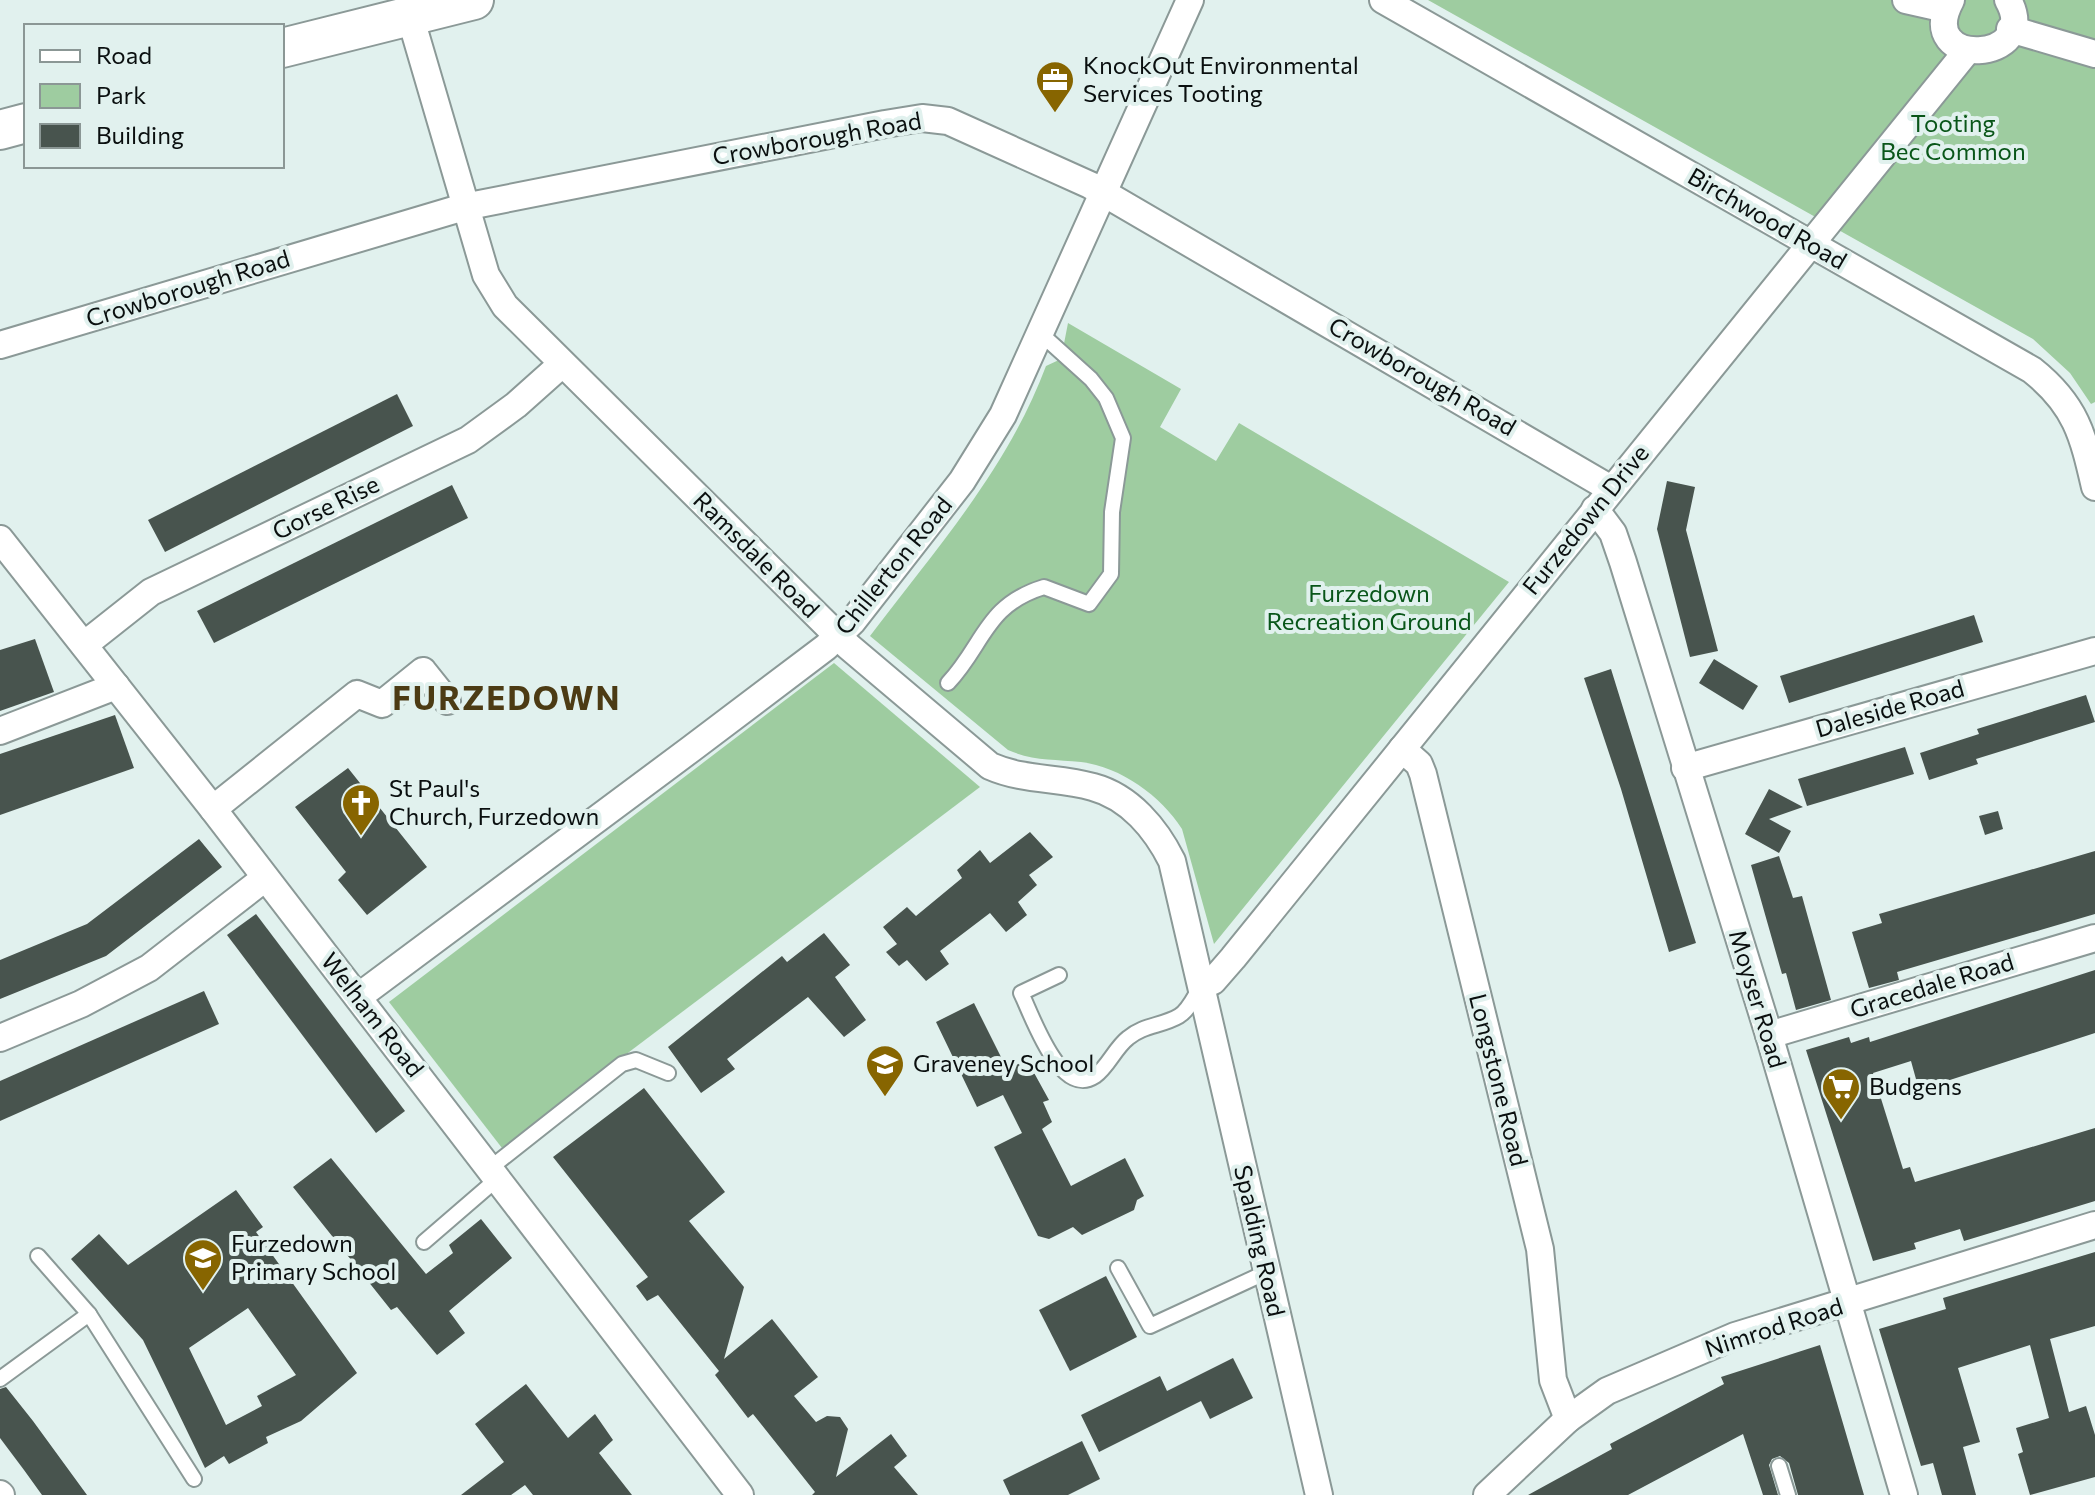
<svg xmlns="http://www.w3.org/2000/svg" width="2095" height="1495" viewBox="0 0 2095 1495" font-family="Commissioner,sans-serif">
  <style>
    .green { fill: #9ecca0 }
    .building { fill: #48544e; fill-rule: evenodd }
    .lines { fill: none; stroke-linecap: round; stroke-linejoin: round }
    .service-casing { stroke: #8b9997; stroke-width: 18 }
    .minor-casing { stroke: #8b9997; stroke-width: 30 }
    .secondary-casing { stroke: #8b9997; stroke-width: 42 }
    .service { stroke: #fff; stroke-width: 14 }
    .minor { stroke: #fff; stroke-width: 26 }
    .secondary { stroke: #fff; stroke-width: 38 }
    .labels { text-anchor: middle; stroke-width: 8; stroke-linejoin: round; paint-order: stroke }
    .poi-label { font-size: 24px; fill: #0a0f0f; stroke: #e1f1ee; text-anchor: start }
    .park-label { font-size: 24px; fill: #095619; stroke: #e1f1ee }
    .street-label { font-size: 24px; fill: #0a0f0f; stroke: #e1f1ee }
    .district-label { font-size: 32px; font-weight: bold; letter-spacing: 2px; fill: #4c3b14; stroke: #e1f1ee }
  </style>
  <rect width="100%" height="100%" fill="#e1f1ee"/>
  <g class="green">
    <polygon points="1428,0 2095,0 2095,402 2091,404 2070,373 2033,339"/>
    <path d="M1068,323l113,66 -21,38 56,34 23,-38 270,159 -295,362 -32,-115c-21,-33 -61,-62 -101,-67 -27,-3 -48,-1 -73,-12l-138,-114c66,-87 138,-168 176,-270l15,-7z"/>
    <polygon points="834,663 980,787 502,1148 389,1002"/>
  </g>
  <g class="building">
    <polygon points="397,394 413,426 165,552 148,520"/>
    <polygon points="1667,481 1695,487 1686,530 1718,651 1690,657 1657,529"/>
    <polygon points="452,485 468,518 214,643 197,611"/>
    <polygon points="1974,615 1983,642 1789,703 1780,676"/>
    <polygon points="35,639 54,692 0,711 0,650"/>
    <polygon points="1714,659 1758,686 1743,710 1699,683"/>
    <polygon points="1611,669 1696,943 1669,952 1621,789 1584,678"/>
    <polygon points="2086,695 2095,722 1976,759 1978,764 1929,780 1920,753 1979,734 1977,729"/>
    <polygon points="115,715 134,768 0,815 0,754"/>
    <polygon points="1905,747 1914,774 1807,806 1798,779"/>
    <polygon points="348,768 427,867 367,915 338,880 346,872 295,807"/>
    <polygon points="1769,789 1803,807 1769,819 1791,831 1779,853 1745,834"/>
    <polygon points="1998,811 2003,829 1985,835 1979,816"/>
    <polygon points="1030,832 1053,857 1029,875 1037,885 1018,902 1027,915 1006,932 990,913 940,951 949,964 926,981 907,960 899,966 886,952 897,944 883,927 907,907 916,916 962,878 957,870 980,850 990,863"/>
    <polygon points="199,839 222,867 106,956 0,999 0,960 87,924"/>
    <polygon points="2095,851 2095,914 1897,972 1899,980 1869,988 1852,932 1882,923 1879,914"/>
    <polygon points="1779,856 1793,898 1802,896 1831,1000 1796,1010 1786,973 1782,974 1751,865"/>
    <polygon points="256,914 405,1111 376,1133 227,935"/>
    <polygon points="824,933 850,965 835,977 866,1020 844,1037 808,997 727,1059 735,1069 701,1093 668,1047 782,956 787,962"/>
    <polygon points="2095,970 2095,1033 1919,1090 1911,1061 1873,1073 1903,1169 1910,1167 1915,1182 2095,1128 2095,1201 1964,1241 1960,1229 1914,1243 1916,1249 1873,1261 1806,1050 1849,1037 1851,1043 1869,1037 1870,1042"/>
    <polygon points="204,991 219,1024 0,1121 0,1081"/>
    <polygon points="974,1003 1007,1069 1027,1060 1049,1100 1043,1102 1052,1122 1042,1129 1071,1186 1125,1158 1144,1196 1137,1200 1134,1210 1082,1235 1073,1227 1049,1239 1038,1236 994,1147 1022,1133 1003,1095 977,1107 936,1022"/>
    <polygon points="644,1088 725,1192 689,1221 744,1287 724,1359 772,1319 818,1377 794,1396 816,1422 827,1416 840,1417 848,1429 836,1477 891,1434 907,1456 894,1467 918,1495 812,1495 815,1492 753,1414 748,1418 715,1375 719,1371 658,1295 647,1301 636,1286 648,1277 553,1157"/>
    <polygon points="331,1158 426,1274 453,1253 449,1245 481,1219 512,1258 449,1311 465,1333 437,1355 397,1307 391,1310 293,1187"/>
    <path d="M236,1190l27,37 -7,5 101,141 -56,48 -35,16 2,6 -39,21 -5,-8 -19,12 -62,-128 -72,-81 28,-25 29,31zM248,1308l48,67 -39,21 5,10 -36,19 -37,-77z"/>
    <polygon points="2095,1252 2095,1326 2050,1339 2069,1412 2086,1406 2095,1435 2095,1477 2030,1495 2018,1454 2023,1452 2016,1428 2049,1418 2030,1345 1958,1368 1980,1442 1963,1447 1976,1495 1942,1495 1933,1463 1921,1466 1879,1329 1946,1309 1943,1298"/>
    <polygon points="1106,1276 1137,1337 1070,1371 1039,1310"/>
    <polygon points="1820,1345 1864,1495 1798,1495 1789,1463 1780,1456 1772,1459 1769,1465 1778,1495 1763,1495 1743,1434 1628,1495 1528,1495 1612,1449 1610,1444 1724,1384 1721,1377"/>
    <polygon points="1233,1358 1253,1398 1210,1419 1201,1401 1099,1452 1081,1415 1160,1376 1167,1391"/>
    <polygon points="526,1384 568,1438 595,1414 613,1440 599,1453 632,1495 533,1495 525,1485 511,1495 461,1495 504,1462 475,1424"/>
    <polygon points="6,1387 33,1421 87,1495 42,1495 24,1470 0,1438 0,1389"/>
    <polygon points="1082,1441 1100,1479 1068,1495 1010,1495 1003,1480"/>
  </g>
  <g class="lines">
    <g class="service-casing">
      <g id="service">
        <path d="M948,683c36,-38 37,-78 96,-96l45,17 22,-30 1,-62 11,-74 -17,-40 -15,-19 -51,-46"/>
        <path d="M1059,975l-38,18c11,22 39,106 74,83 13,-9 20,-28 33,-38 15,-13 34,-12 51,-22 10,-6 16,-21 22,-30"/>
        <polyline points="489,1169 622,1064 636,1060 668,1073"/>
        <polyline points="424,1242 497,1179"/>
        <polyline points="38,1256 89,1314"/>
        <polyline points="1118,1268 1150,1326 1267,1272"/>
        <polyline points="0,1379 89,1314 194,1479"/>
        <polyline points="1779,1466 1788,1495"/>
      </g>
    </g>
    <g class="minor-casing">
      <g id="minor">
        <path d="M1383,0l649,370c44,35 51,65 63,117"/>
        <polyline points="1906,0 1946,9"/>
        <path d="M1951,0c-38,71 93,63 57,0"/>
        <path d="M410,16l76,259 19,31 343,340 142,120c34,15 69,11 103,21 37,10 63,42 79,74l147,634"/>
        <polyline points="2010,29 2095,54"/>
        <polyline points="0,345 464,207 885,124 922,118 948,121 1090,185 1611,489"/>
        <polyline points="1595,509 1613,533 1623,562 1769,1035 1904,1495"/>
        <polyline points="0,539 213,809 740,1495"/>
        <polyline points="84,645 151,592 468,440 516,405 562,364"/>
        <polyline points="0,731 116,686"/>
        <polyline points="1402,749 1419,764 1423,774 1540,1249 1553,1380 1568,1419"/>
        <polyline points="1685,768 2095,651"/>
        <polyline points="213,809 357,694 382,704 423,671 447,701"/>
        <polyline points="1202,986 1213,981 1233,958 1967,51"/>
        <polyline points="358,997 691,749 826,647 852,622 962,481 1003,415 1190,0"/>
        <polyline points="1769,1035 2095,938"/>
        <polyline points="0,1038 81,1004 149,968 265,878"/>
        <polyline points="0,1494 1,1495"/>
        <polyline points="1487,1495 1568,1419 1607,1391 1735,1336 2095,1225"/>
      </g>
    </g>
    <g class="secondary-casing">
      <g id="secondary">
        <polyline points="282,48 474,0"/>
        <polyline points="0,130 26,123"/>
      </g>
    </g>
    <use href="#service" class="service"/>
    <use href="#minor" class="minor"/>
    <use href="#secondary" class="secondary"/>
  </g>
  <defs>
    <g id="office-pin" transform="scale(2)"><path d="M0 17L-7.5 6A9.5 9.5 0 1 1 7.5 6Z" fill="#876500" stroke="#e1f1ee"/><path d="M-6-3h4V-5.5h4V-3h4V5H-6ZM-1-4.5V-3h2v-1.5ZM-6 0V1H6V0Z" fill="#fff"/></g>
    <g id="church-pin" transform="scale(2)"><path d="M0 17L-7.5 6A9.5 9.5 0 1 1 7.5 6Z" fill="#876500" stroke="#e1f1ee"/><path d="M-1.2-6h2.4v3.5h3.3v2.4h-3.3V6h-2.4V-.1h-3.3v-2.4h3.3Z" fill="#fff"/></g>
    <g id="school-pin" transform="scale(2)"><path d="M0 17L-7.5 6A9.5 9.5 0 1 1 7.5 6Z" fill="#876500" stroke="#e1f1ee"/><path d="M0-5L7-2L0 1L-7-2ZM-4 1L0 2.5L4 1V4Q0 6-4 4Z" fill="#fff"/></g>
    <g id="supermarket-pin" transform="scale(2)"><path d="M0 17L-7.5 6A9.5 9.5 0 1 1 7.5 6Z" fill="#876500" stroke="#e1f1ee"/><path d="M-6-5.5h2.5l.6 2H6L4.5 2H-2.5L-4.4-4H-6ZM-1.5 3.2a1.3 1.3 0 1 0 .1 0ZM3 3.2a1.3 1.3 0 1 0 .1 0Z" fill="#fff"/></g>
  </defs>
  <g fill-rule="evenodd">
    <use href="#office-pin" x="1055" y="80"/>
    <use href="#church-pin" x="361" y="803"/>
    <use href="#school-pin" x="885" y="1064"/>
    <use href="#supermarket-pin" x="1841" y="1087"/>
    <use href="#school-pin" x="203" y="1258"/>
  </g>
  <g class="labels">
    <g class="poi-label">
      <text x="1083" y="74">KnockOut Environmental<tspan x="1083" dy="28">Services Tooting</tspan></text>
      <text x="389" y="797">St Paul's<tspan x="389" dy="28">Church, Furzedown</tspan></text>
      <text x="913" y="1072">Graveney School</text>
      <text x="1869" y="1095">Budgens</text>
      <text x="231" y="1252">Furzedown<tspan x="231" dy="28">Primary School</tspan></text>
    </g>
    <g class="park-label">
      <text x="1953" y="132">Tooting<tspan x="1953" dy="28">Bec Common</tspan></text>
      <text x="1369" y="602">Furzedown<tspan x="1369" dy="28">Recreation Ground</tspan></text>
    </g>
    <g class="street-label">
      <text transform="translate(817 139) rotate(-10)" y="8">Crowborough Road</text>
      <text transform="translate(1767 219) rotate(30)" y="8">Birchwood Road</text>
      <text transform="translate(188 289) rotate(-17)" y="8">Crowborough Road</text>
      <text transform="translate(1422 377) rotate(30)" y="8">Crowborough Road</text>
      <text transform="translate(326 508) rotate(-26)" y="8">Gorse Rise</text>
      <text transform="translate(1586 520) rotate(-51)" y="8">Furzedown Drive</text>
      <text transform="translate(756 555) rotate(45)" y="8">Ramsdale Road</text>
      <text transform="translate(894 566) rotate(-51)" y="8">Chillerton Road</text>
      <text transform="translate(1890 709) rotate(-16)" y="8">Daleside Road</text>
      <text transform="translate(1932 986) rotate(-17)" y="8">Gracedale Road</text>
      <text transform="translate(1757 999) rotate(73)" y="8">Moyser Road</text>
      <text transform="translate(372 1015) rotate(52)" y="8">Welham Road</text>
      <text transform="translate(1498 1080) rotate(76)" y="8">Longstone Road</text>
      <text transform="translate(1259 1241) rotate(77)" y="8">Spalding Road</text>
      <text transform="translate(1774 1328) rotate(-18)" y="8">Nimrod Road</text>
    </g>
    <g class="district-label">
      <text x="507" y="710">FURZEDOWN</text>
    </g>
  </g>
  <rect x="24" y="24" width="260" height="144" fill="#e1f1ee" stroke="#8b9795" stroke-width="2"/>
  <rect x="40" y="50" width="40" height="12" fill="#ffffff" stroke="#8b9795" stroke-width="2"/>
  <text x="96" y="64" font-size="24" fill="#0a0f0f">Road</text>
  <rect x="40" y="84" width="40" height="24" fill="#9ecca0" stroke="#8b9795" stroke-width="2"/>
  <text x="96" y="104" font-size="24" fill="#0a0f0f">Park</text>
  <rect x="40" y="124" width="40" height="24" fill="#48544e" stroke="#8b9795" stroke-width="2"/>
  <text x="96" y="144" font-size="24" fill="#0a0f0f">Building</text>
</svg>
